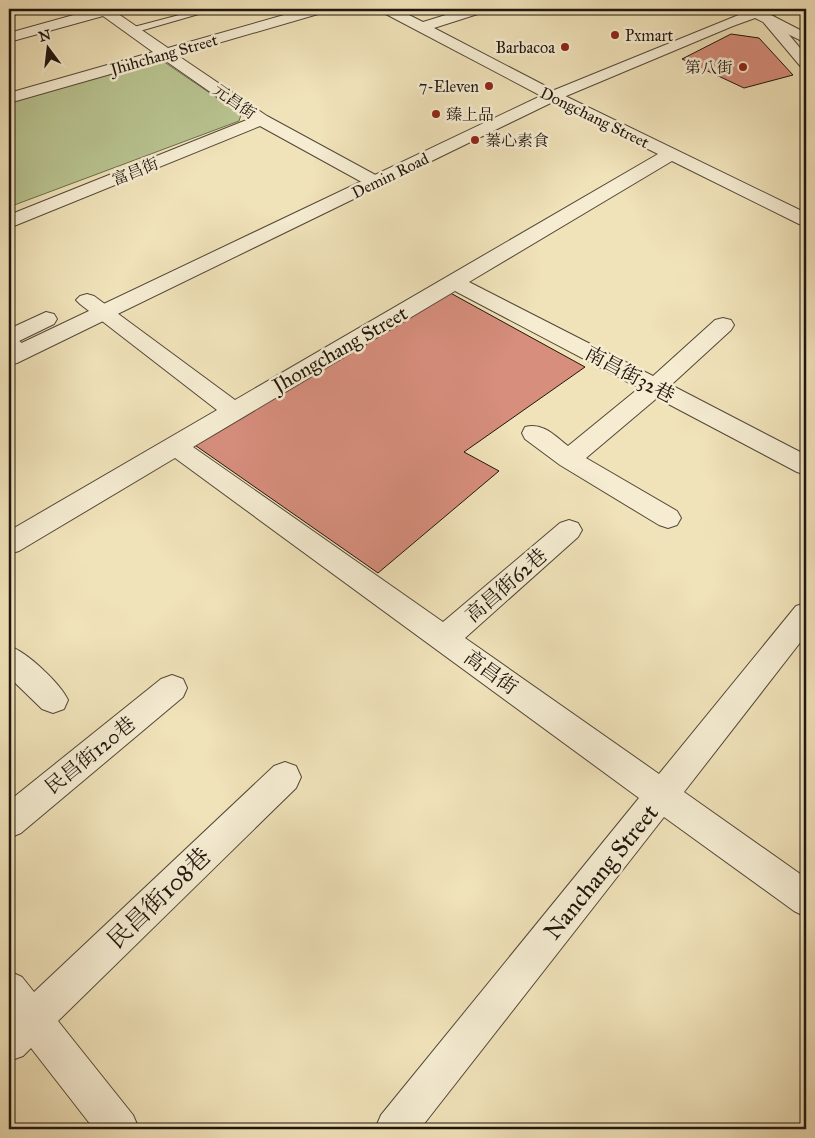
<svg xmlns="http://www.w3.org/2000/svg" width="815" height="1138" viewBox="0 0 815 1138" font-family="'IM FELL Great Primer','Noto Serif TC',serif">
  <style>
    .green { fill: #b8c390; stroke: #6c6c4e }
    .building { fill: #d78e7d; stroke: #1f150c }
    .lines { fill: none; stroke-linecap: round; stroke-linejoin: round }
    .service-casing { stroke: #534837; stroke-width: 2 }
    .minor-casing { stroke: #534837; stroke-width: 2 }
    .tertiary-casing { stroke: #534837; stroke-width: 2 }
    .service { fill: #f5ecd2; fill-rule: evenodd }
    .minor { fill: #f5ecd2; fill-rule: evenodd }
    .tertiary { fill: #f5ecd2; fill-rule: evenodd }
    .poi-dot { fill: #8f2418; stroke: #f5ecd2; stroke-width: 2 }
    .labels { text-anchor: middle; stroke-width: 5; stroke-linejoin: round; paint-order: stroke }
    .far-poi-label { font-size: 16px; fill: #1f150c; stroke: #f5ecd2; text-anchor: start }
    .far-street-label { font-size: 16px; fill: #1f150c; stroke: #f5ecd2 }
    .street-label { font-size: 20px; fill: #1f150c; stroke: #f5ecd2 }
    .near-street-label { font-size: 24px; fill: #1f150c; stroke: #f5ecd2 }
  </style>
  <rect width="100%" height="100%" fill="#f0e2b9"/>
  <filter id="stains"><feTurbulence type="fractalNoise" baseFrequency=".004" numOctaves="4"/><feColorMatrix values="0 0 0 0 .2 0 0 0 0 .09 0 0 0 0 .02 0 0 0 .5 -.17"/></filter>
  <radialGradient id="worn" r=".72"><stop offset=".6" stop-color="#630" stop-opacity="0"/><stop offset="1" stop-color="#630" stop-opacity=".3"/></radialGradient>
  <polygon class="green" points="157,57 232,108 241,115 239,121 9,207 9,102"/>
  <g class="building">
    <polygon points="731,34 759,38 793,75 744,88 682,59"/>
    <polygon points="445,290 585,367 464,452 499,471 378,573 189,441"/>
  </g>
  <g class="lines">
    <g class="service-casing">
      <polygon id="service" points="202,9 216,9 133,33 128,30 130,28"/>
    </g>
    <g class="minor-casing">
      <g id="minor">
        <polygon points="9,9 27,9 25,12 9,16"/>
        <polygon points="95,9 111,9 168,48 305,9 327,9 325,12 177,55 267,116 381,178 384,182 381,186 375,187 369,186 260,126 9,228 9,215 249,119 163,59 9,103 9,93 153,52 103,16 9,42 9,33"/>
        <path d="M380,9h17l26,13 42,-13h21l-2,3 -50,16 125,65 247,120v13l-7,-2 -127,-63 -203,121 184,94 62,-56 8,-2 8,2 3,5 -3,5 -60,55 135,70v20l-9,-3 -140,-74 -71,60 91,53 4,7 -4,7 -9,3 -9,-3 -99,-60 -35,-26 -3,-6 3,-6c18,-5 30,9 43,19l71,-58 -184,-97 -262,156 250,175 117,-99 9,-3 9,3 4,7 -4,7 -113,101 194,136 137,-168 10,-3v32l-122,157 122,86v39l-12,-6 -130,-94 -244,312h-45l6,-14 258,-317 -464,-340 -156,93 -10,3v-23l208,-121 -137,-106 -4,-4 4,-4 7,-2 7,2 141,104 423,-246 -111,-55 -165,-87z"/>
        <polygon points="773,9 806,9 806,14 774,13"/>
        <polygon points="769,16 774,17 806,55 806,69 801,67 764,23 762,20 764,17"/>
        <path d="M9,336c10,3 16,9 21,17l-3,5 -8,2 -10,-4z"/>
        <path d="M9,646c18,6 51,37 59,54l-4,9 -11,4 -11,-4 -33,-32z"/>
        <polygon points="172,675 183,679 187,688 183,697 21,833 9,838 9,801 161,679"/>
        <polygon points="285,762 296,766 301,777 296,788 58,1021 133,1115 139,1129 94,1129 31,1048 23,1056 9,1061 9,971 22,977 34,992 274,766"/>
      </g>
    </g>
    <g class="tertiary-casing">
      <g id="tertiary">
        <polygon points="746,9 790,9 788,12 771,15 806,33 806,43 755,18 733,26 559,99 17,363 9,365 9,349 547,93 746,12"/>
        <polygon points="46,312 54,314 57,319 54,324 17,342 9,344 9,329"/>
      </g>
    </g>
    <use href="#service" class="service"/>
    <use href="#minor" class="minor"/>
    <use href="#tertiary" class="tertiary"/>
  </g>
  <g class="poi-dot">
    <circle cx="615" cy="35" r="5"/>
    <circle cx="565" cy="47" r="5"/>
    <circle cx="743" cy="67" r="5"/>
    <circle cx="489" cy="86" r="5"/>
    <circle cx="436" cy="114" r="5"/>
    <circle cx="475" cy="140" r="5"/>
  </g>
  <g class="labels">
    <g class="far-poi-label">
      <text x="625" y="41">Pxmart</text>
      <text x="555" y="53" text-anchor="end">Barbacoa</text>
      <text x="733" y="73" text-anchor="end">第八街</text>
      <text x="479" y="92" text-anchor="end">7-Eleven</text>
      <text x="446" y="120">臻上品</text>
      <text x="485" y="146">蓁心素食</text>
    </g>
    <g class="far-street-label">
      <text transform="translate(164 54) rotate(-16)" y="6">Jhihchang Street</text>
      <text transform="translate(235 101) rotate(35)" y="6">元昌街</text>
      <text transform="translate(595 117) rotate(26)" y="6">Dongchang Street</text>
      <text transform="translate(135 171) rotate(-22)" y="6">富昌街</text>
      <text transform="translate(390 175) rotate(-26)" y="6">Demin Road</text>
    </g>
    <g class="street-label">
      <text transform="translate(340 349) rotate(-30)" y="7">Jhongchang Street</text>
      <text transform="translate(630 374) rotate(28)" y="7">南昌街32巷</text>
      <text transform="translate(506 585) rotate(-41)" y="7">高昌街62巷</text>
      <text transform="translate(491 672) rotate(36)" y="7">高昌街</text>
      <text transform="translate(90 755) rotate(-39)" y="7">民昌街120巷</text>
    </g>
    <g class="near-street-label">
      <text transform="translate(601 872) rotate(-51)" y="8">Nanchang Street</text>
      <text transform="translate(159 898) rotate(-44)" y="8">民昌街108巷</text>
    </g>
  </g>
  <rect width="815" height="1138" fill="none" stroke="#f0e2b9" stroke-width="30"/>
  <rect x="10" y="10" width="795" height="1118" fill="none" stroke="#1f150c" stroke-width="2.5"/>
  <rect x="15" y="15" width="785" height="1108" fill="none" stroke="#1f150c"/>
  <g transform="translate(48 48) rotate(345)" stroke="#f5ecd2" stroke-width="4" paint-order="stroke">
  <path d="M0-4L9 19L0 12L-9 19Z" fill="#1f150c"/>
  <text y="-8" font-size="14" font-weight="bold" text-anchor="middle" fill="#1f150c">N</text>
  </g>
  <rect width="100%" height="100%" filter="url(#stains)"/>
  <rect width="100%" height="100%" fill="url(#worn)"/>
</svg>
